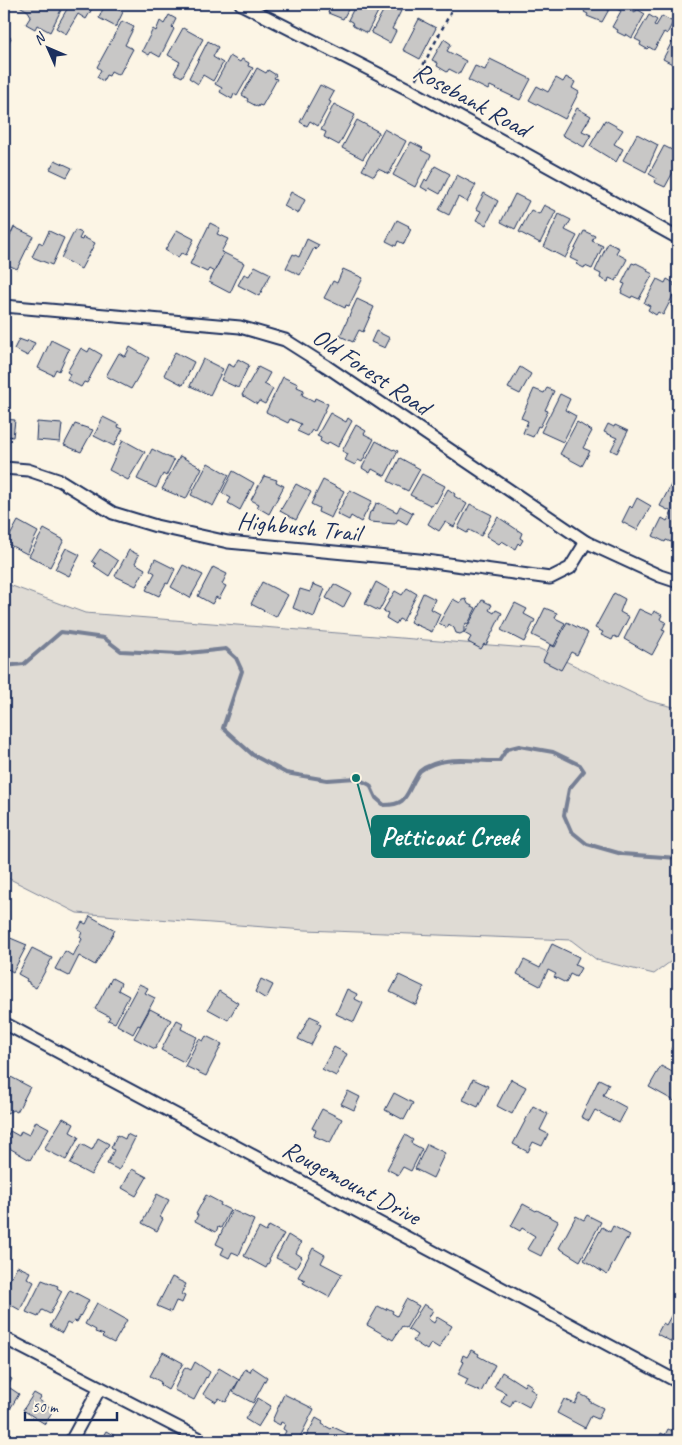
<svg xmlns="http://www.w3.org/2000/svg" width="682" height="1445" viewBox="0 0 682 1445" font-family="Caveat,sans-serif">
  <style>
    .green { fill: #dfdbd4; stroke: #7d8599 }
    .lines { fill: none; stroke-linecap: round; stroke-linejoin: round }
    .stream { stroke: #767f94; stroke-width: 4 }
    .building { fill: #c8c7c6; stroke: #1b2f5e }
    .street-casing { stroke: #1b2f5e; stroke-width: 15 }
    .path { stroke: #1b2f5e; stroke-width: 2.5; stroke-dasharray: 4 4; stroke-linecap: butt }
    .street { stroke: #fcf5e5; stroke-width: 11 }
    .labels { text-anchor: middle; stroke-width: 4; stroke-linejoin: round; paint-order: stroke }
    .street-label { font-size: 25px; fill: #1b2f5e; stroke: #fcf5e5 }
    .leader { fill: none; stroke: #0f766e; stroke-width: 2 }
    .callout-dot { fill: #0f766e; stroke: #fcf5e5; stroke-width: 2 }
    .callout { fill: #0f766e; stroke: #0f766e; stroke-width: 2 }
    .callout-label { font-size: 26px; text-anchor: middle; font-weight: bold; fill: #fff }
  </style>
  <rect width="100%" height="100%" fill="#fcf5e5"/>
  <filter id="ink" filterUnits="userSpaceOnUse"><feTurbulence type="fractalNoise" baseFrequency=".02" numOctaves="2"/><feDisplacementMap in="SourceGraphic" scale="10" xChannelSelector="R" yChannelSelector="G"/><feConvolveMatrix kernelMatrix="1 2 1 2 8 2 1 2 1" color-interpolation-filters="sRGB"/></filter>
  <g filter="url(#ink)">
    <polygon class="green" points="4,583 85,613 540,649 649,701 678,708 678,956 654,974 597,960 571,940 305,930 77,913 4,876"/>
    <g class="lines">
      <path class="stream" d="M4,666l20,-2 37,-32 43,6 17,13 58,3 47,-5 10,9 6,13 -19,57 30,27 33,18 41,7 29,-2 14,7 6,13 8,7c21,0 21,-7 30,-24 2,-3 4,-8 6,-10 21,-17 55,-9 79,-10l8,-12 12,-3 34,6 27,13 4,6 -15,18 -5,26 7,16 16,13 35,10 56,4"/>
    </g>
    <g class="building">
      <polygon points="16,4 64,4 50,32 37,25 35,29 26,24 31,16 28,11"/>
      <polygon points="70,4 95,4 86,19 78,14 66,34 56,28"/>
      <polygon points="105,4 123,12 116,27 99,18"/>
      <polygon points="323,4 351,4 343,19 328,13 329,10 322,6"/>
      <polygon points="356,4 382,4 367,33 353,26 352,22 348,20"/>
      <polygon points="387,4 401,11 392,29 396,31 390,43 371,33"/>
      <polygon points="562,4 578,4 575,8 572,6 571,9"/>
      <polygon points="588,4 612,4 602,22 587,16 588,14 584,12"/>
      <polygon points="618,4 636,4 632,11 635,13 637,9 645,14 632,38 626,34 625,36 617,32 618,30 612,27 621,11 615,8"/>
      <polygon points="169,15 176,19 172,27 174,29 160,57 151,52 149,55 142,51 153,29 156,31 160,21 164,24"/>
      <polygon points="649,15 657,20 654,25 656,26 662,16 673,22 667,34 664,32 654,50 649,47 647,49 640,45 641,42 635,39"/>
      <polygon points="419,19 436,28 420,59 403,50"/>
      <polygon points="122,21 134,27 125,45 133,49 119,75 111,71 109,76 106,75 103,81 97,77 101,70 97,67"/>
      <polygon points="183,28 203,39 182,77 174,73 180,62 168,55"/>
      <polygon points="678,30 678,67 663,59"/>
      <polygon points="4,34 11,38 4,51"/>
      <polygon points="444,39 451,44 447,51 466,61 459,74 449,69 447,72 437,66 438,63 432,60"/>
      <polygon points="208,41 218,47 213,57 223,63 213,81 203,75 198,84 189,78"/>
      <polygon points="230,56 240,62 242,59 249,63 248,66 253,68 237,96 234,94 232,99 220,92 222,88 215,84"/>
      <polygon points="490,59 531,79 520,100 490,86 488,90 468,80 475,66 485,70"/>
      <polygon points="257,68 266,73 268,70 276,75 274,78 277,79 262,106 259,105 258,107 247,101 248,99 242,95"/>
      <polygon points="566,77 575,82 572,88 579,92 565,119 529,100 537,86 548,92 556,78 563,82"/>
      <polygon points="320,85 334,92 329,101 331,102 318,126 310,121 307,126 300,122"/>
      <polygon points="334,104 355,115 339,145 324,137 326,132 321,130"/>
      <polygon points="577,108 591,116 582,131 591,135 584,147 562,135"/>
      <polygon points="357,120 379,132 363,159 342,148"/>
      <polygon points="605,120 623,130 614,144 623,149 616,162 590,146"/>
      <polygon points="384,129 406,141 389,174 378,169 374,176 362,170"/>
      <polygon points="637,134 658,145 646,172 623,160"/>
      <polygon points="411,142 423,148 421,150 431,155 415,187 393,175"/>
      <polygon points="664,146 678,153 678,163 665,187 654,182 656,178 649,174"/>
      <polygon points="55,160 72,168 67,177 50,169"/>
      <polygon points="435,166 450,174 440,194 429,188 428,191 421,187 425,179 427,181"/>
      <polygon points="457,175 476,185 467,202 458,197 449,215 439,210"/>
      <polygon points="291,192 305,200 298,214 284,206"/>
      <polygon points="484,193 498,201 486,225 476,220 481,211 476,209"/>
      <polygon points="515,194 529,201 515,229 501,222"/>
      <polygon points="544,205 556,211 540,243 519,232 531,210 539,214"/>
      <polygon points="559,214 571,220 565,230 577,236 565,258 544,247"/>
      <polygon points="4,216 9,219 4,230"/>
      <polygon points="397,220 409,226 408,227 411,229 404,244 398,241 396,246 386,241"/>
      <polygon points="210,223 220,228 217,234 228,239 221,252 224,253 214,272 209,269 207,272 190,264"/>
      <polygon points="14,227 33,236 17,269 4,263 4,249"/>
      <polygon points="75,230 82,233 79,239 82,240 83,237 95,243 81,269 61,258"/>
      <polygon points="177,230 194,239 186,255 181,253 178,258 165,250"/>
      <polygon points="49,231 64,238 52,265 32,257 39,242 43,244"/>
      <polygon points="584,231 595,236 592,241 603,246 592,269 585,266 584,268 576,264 578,262 570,258"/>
      <polygon points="307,239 319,245 316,250 314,248 300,275 286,268 293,254 299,257"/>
      <polygon points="608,243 619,248 616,253 627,259 616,281 609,278 608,282 600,278 601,274 595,271"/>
      <polygon points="224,253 244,263 230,293 209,282"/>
      <polygon points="632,263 635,264 636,263 648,269 647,271 653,274 639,299 632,296 631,298 621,293 625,284 622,283"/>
      <polygon points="255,266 271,274 259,296 238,285 244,274 249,276"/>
      <polygon points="343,269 363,278 349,306 346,305 345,308 324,298 333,281 337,283"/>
      <polygon points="657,279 665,283 667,279 674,283 673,285 677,288 663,315 658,312 656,315 648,310 650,306 644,303"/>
      <polygon points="676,296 678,298 678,310 671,306"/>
      <polygon points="357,299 374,307 363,332 359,330 353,342 340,336"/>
      <polygon points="376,331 390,338 385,348 371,342"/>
      <polygon points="19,339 27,342 28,340 35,343 28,356 14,349"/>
      <polygon points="51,340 69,349 59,371 56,369 53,375 38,368"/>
      <polygon points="130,347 149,358 131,389 106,376 119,353 125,357"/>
      <polygon points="81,348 88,352 90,348 102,355 87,383 84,382 81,387 67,380 70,374 67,372"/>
      <polygon points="175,352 194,362 183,385 164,375"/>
      <polygon points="203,359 223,369 210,395 190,386"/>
      <polygon points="238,359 249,365 238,388 221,380 228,364 234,367"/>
      <polygon points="258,367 270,373 264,384 273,389 265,404 259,401 257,404 242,395"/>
      <polygon points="520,367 531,374 520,394 508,388"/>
      <polygon points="283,377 298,384 297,387 304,390 302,395 314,401 315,398 328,404 315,431 312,430 308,436 297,431 301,424 290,419 288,423 266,412"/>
      <polygon points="547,388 554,391 545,410 548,411 540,427 538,426 533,437 523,433 528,421 521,418 534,389 544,393"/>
      <polygon points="560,394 570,399 565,410 576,416 563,442 541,432"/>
      <polygon points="330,413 346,422 348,418 352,421 338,447 329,442 327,445 320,441 321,438 317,436"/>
      <polygon points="103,417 119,425 118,427 123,429 114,446 94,436"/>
      <polygon points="4,419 15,420 13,437 4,436"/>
      <polygon points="37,422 62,424 60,442 36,440"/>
      <polygon points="577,422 592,431 583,448 590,451 582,466 560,454"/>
      <polygon points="75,424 93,430 81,452 64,445"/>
      <polygon points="608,424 614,427 615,425 628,431 617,453 611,450 617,438 604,432"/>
      <polygon points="356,425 366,431 364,434 374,439 362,462 358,460 355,465 345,460 348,454 342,451"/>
      <polygon points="123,440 145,452 128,480 109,470"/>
      <polygon points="376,441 393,450 394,449 398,451 385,476 372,469 370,473 362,468"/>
      <polygon points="152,449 174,460 166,476 163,474 156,488 137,479"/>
      <polygon points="180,456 202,468 186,499 162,489"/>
      <polygon points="400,458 420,469 408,491 388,481"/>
      <polygon points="208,463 229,475 213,506 191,495"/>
      <polygon points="233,471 254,483 240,510 228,503 231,498 222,493"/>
      <polygon points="422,474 445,486 436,503 434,502 432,506 410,495"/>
      <polygon points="264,476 277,480 276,482 284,486 269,514 257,507 259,504 251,500"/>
      <polygon points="674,479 678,481 678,528 671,542 666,540 665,542 653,536 662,518 667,521 672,512 660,506"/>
      <polygon points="323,480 344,491 331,518 318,512 319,508 311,504"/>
      <polygon points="296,484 311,492 296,520 280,511"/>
      <polygon points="448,489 455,494 454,496 467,504 454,527 445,522 439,531 428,524"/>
      <polygon points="350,490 372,501 361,522 351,516 349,520 337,514"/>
      <polygon points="637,498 651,506 637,530 622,522 630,506 632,508"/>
      <polygon points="376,503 379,504 379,503 397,512 400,506 413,513 407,524 398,519 395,524 370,522 368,521 369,515 370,512 373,511"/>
      <polygon points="470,504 492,515 481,536 469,530 467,533 458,528"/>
      <polygon points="498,517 522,533 520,538 523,540 520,545 518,543 515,549 502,541 499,544 486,536"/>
      <polygon points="18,521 38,532 27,554 6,543"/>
      <polygon points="44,529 64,540 50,567 29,556"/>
      <polygon points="66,548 80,555 69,576 55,569"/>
      <polygon points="100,549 118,561 109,576 94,566 96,564 92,561"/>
      <polygon points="129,550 139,555 135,563 145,569 136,586 115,576"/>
      <polygon points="155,559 175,569 168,584 166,583 159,596 146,590 155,573 150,570"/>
      <polygon points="183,565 203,575 190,598 171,587"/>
      <polygon points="213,567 227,574 222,584 226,586 219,599 216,597 212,604 198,596"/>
      <polygon points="262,582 288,595 276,617 251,604"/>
      <polygon points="376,582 390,590 379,611 365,604"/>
      <polygon points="313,584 325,589 314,617 293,608 300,589 310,592"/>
      <polygon points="334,584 351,593 343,608 326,598"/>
      <polygon points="407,588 417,594 403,621 399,619 396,624 386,618 388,613 383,611 395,591 402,595"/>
      <polygon points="423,593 435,599 431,609 440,614 432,632 410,622"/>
      <polygon points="614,593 625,599 620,612 629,617 618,638 614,636 612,640 601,635 603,632 595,628"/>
      <polygon points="453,599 460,603 462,600 466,599 468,604 476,608 468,624 466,623 464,627 464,632 460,634 456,633 454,628 449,624 447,628 439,623"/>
      <polygon points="482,600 492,605 489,610 494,613 496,610 502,613 486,645 484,644 481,649 468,642 471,637 464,633"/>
      <polygon points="515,603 527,609 524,614 535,620 524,642 501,630"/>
      <polygon points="545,608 557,613 555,618 565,623 554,646 532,635"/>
      <polygon points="639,609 652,615 654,611 662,615 660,619 666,622 662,630 665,631 652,655 624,639"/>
      <polygon points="567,622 588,633 577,655 571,652 561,670 543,661 550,645 555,647"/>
      <polygon points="90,916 115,930 95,965 79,956 69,976 55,969 65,951 73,956 82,939 80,937 82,932 78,930 82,922 86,924"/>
      <polygon points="8,937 27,945 13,972 4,967 4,945"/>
      <polygon points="552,944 579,957 575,965 581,968 576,977 570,974 566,983 554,977 556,974 548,970 540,986 517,974 524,960 540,968"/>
      <polygon points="32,948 52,958 36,988 29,984 29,982 26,981 27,979 18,974"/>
      <polygon points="399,975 424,987 416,1005 390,992"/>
      <polygon points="112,978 121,983 118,990 129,996 115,1023 108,1020 110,1017 95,1009"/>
      <polygon points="261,979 273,985 266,999 255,992"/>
      <polygon points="139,984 148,988 145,993 155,998 140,1026 138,1025 133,1034 117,1025"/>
      <polygon points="347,989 357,994 355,999 363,1003 354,1022 336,1014"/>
      <polygon points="219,991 238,1003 228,1020 208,1009"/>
      <polygon points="150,1009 171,1020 155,1049 134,1038"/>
      <polygon points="310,1016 319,1020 317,1023 321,1025 311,1045 298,1039"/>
      <polygon points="177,1020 183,1023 181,1029 197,1037 184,1062 161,1050"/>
      <polygon points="206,1036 222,1044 206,1076 185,1066 199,1039 203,1041"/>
      <polygon points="678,1038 678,1055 671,1049"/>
      <polygon points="334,1047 347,1054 336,1076 322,1069"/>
      <polygon points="661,1066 678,1075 678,1103 649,1087"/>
      <polygon points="9,1076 30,1087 17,1112 13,1110 7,1113 4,1110 4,1085"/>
      <polygon points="473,1079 488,1086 478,1107 463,1100"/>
      <polygon points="511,1079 526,1087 512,1114 497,1106"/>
      <polygon points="599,1079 609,1084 603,1095 627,1108 619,1123 595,1110 589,1121 581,1117"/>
      <polygon points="348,1091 360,1097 354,1110 341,1104"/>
      <polygon points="394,1093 413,1103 404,1120 385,1110"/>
      <polygon points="533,1106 548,1114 540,1130 548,1134 542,1146 533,1142 528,1152 513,1144"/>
      <polygon points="322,1109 342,1119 330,1143 314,1136 316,1130 312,1128"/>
      <polygon points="63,1118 74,1124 70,1132 79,1137 66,1160 44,1149"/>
      <polygon points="36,1121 49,1128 30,1160 4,1145 4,1142 10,1131 19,1136 21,1131 29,1135"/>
      <polygon points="127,1134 135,1138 119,1170 107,1164 114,1150 111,1148 117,1135 125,1139"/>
      <polygon points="405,1135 413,1140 411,1143 422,1149 411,1171 403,1167 398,1175 387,1169"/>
      <polygon points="98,1138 109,1144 91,1175 70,1164 81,1144 92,1150"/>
      <polygon points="427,1144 445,1153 433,1178 415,1169"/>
      <polygon points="132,1169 147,1177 136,1196 122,1188"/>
      <polygon points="157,1194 169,1200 160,1217 163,1219 157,1231 142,1223"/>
      <polygon points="206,1195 221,1203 220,1205 230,1210 221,1228 218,1227 216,1232 195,1221 198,1215 196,1214"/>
      <polygon points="523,1204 536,1211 537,1210 558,1221 541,1256 527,1249 535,1236 522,1228 520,1231 511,1226"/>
      <polygon points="232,1210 254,1220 239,1255 232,1252 229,1258 221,1254 224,1248 216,1244"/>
      <polygon points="587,1215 601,1222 580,1261 559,1248 576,1216 584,1220"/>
      <polygon points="269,1226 284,1234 269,1259 270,1260 266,1268 244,1256 259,1228 266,1232"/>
      <polygon points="613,1226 630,1235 628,1240 626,1239 607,1275 584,1260 602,1227 610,1232"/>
      <polygon points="288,1235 301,1243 296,1253 302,1257 296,1268 276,1258"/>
      <polygon points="313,1248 325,1255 321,1263 342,1274 329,1297 303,1283 305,1280 298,1277"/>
      <polygon points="17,1266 30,1272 27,1278 34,1282 20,1310 4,1301 4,1291"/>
      <polygon points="172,1277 186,1284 181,1294 185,1296 182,1303 176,1301 171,1312 157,1306"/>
      <polygon points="42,1280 58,1286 57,1288 62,1291 50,1314 42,1310 38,1317 26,1312"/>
      <polygon points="70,1290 89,1300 77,1322 74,1321 71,1325 67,1323 62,1333 50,1326"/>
      <polygon points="406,1299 419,1306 406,1328 402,1326 393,1340 367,1325 378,1306 386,1310 387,1308 393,1311 392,1313 397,1316"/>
      <polygon points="97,1303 127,1320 114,1343 102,1337 104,1335 95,1332 96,1330 85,1324"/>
      <polygon points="424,1304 433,1310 428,1319 434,1323 437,1317 452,1326 439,1348 431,1343 427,1350 413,1341 417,1335 408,1329"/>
      <polygon points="676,1307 678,1308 678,1334 672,1342 657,1334 663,1323 666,1325"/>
      <polygon points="471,1350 479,1354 478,1356 495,1365 481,1392 465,1385 468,1379 458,1374 464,1362 461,1361 463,1355 467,1357"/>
      <polygon points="163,1352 183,1363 168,1390 160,1385 161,1382 150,1376"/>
      <polygon points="195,1362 210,1372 207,1378 206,1377 194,1400 174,1390 185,1367 191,1370"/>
      <polygon points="252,1367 267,1377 253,1403 233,1392 245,1369 250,1372"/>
      <polygon points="219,1368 239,1380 226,1402 219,1398 216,1402 203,1394"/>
      <polygon points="502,1372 524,1386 526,1382 532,1386 530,1389 536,1393 529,1407 514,1399 510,1407 501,1402 506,1393 494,1387"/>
      <polygon points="4,1375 12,1379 7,1388 9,1390 10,1388 19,1394 7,1414 4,1412"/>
      <polygon points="34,1393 41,1397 39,1400 54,1410 45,1424 23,1410"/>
      <polygon points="284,1394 314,1409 298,1441 281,1441 286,1431 283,1429 285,1424 281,1422 280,1425 272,1421"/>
      <polygon points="580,1394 590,1399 589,1401 603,1408 598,1419 591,1416 585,1428 557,1413 564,1399 575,1404"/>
      <polygon points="258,1398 271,1406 258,1427 245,1419"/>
      <polygon points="316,1418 323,1422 322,1424 331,1429 333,1427 348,1434 344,1441 304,1441"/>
      <polygon points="668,1429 678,1433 675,1441 657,1441 661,1433 665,1435"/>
      <polygon points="6,1431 25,1441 4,1441 4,1435"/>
      <polygon points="106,1431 124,1441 100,1441"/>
    </g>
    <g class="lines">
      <g class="street-casing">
        <g id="street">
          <polyline points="241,4 410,90 678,238"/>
          <polyline points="4,306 240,327 285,340 326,366 586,542 660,576 678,582"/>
          <polyline points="4,468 28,470 61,481 113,513 156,526 228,542 419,560 550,578 570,568 586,542"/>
          <polyline points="4,1023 678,1382"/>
          <polyline points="4,1338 204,1441"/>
          <polyline points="71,1441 100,1388"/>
        </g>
      </g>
      <polyline class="path" points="416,79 455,4"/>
      <use href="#street" class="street"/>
    </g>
  </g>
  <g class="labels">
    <g class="street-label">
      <text transform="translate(472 99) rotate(29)" y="9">Rosebank Road</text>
      <text transform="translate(372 371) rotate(34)" y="9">Old Forest Road</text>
      <text transform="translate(299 526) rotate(6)" y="9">Highbush Trail</text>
      <text transform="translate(352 1182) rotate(28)" y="9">Rougemount Drive</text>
    </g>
  </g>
  <path class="leader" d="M356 778L372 836"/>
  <circle class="callout-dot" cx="356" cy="778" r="5"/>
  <rect class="callout" x="372" y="816" width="157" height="41" rx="5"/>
  <g class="callout-label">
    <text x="450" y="845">Petticoat Creek</text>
  </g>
  <rect width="682" height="1445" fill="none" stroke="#fcf5e5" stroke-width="20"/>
  <rect x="10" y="10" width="662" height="1425" fill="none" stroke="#1b2f5e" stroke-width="2" filter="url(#ink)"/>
  <g transform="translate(48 48) rotate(315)" stroke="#fcf5e5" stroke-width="4" paint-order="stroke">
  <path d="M0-4L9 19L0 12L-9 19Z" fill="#1b2f5e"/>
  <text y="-8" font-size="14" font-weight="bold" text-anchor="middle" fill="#1b2f5e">N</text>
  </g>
  <path d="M25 1412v8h92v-8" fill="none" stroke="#1b2f5e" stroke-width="2.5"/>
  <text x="32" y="1412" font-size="15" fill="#1b2f5e" stroke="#fcf5e5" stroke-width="4" paint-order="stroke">50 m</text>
</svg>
